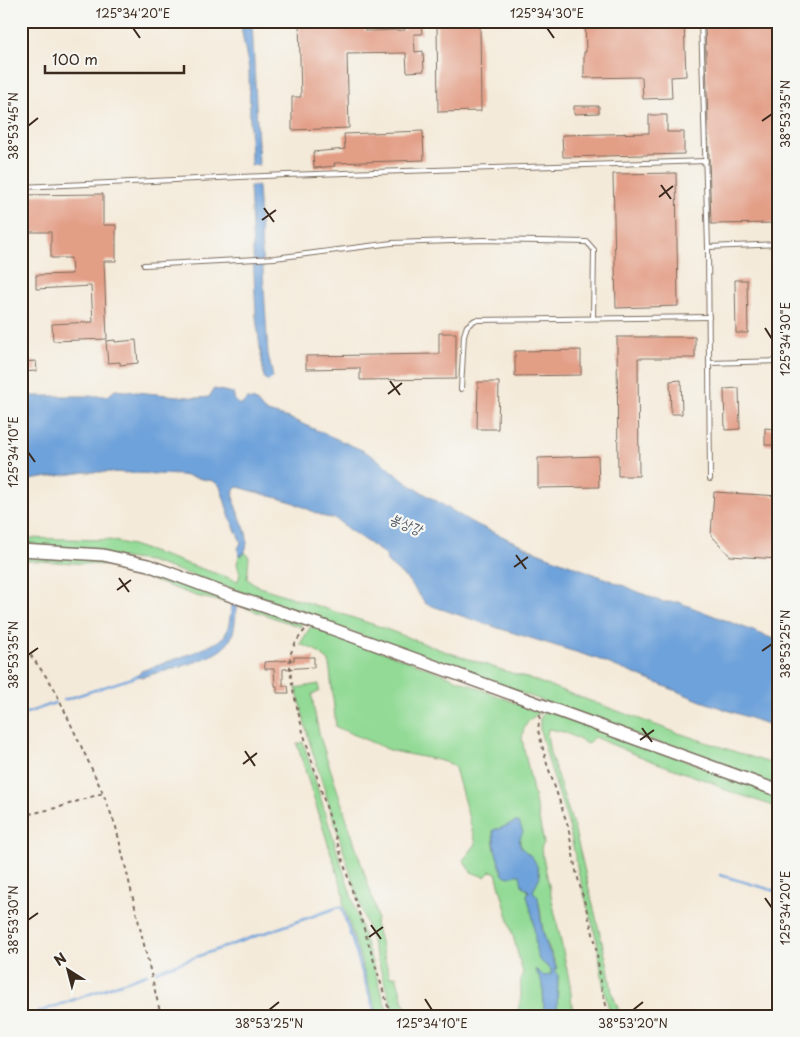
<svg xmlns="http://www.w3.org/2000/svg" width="800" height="1037" viewBox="0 0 800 1037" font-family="'Playpen Sans','Poor Story',sans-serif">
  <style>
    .green { fill: #92da95; stroke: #66825a }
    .water { fill: #6ea2da; stroke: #54667c }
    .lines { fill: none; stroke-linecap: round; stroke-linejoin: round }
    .stream { stroke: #6ea2da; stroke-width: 2.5 }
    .building { fill: #e39e86 }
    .service-casing { stroke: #7c6d5f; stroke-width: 6 }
    .secondary-casing { stroke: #7c6d5f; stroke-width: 14 }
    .path { stroke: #7c6d5f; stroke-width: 2; stroke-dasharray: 4 4; stroke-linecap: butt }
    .service { stroke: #fff; stroke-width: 4 }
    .secondary { stroke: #fff; stroke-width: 11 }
    .ticks { fill: none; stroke: #3b2a1e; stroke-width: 2 }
    .labels { text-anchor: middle; stroke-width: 4.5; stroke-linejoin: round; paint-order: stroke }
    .water-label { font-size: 14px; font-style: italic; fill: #4d5460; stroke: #f6f6f2 }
    .neatline { fill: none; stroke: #3b2a1e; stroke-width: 2 }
    .ticks-label { font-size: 12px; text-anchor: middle; fill: #3b2a1e }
  </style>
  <rect width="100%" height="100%" fill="#f6f6f2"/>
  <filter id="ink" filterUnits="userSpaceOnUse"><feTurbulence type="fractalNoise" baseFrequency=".02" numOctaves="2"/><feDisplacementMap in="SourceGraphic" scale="10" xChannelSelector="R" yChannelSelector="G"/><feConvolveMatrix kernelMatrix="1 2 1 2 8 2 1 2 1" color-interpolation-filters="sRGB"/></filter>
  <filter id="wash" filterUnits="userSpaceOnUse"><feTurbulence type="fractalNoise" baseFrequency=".0096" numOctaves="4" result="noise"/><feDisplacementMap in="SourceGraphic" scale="20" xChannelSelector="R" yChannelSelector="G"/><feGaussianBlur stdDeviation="1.12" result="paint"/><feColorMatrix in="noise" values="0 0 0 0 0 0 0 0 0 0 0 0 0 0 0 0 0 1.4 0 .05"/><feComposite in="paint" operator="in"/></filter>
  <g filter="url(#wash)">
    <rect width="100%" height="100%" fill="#f4ead9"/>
    <g class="green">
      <polygon points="21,538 109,540 132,545 238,581 240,574 237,564 239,555 243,555 245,552 249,557 247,579 260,587 378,626 441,650 536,681 672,731 779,766 779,786 236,590 149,561 21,546"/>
      <polygon points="21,553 92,556 131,564 301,622 301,627 237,605 196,596 109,565 21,560"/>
      <path d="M311,626l120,43 109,44c-12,6 -17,13 -18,26l22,104 -3,5 29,136 3,32h-16l1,-40 -4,-6 3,-2c-4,-13 -11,-23 -14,-38 -3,-12 -1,-29 -10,-39l7,-15 -2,-7 -9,-15 -6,-4 -3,-6v-7l-19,-9 -8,2c0,19 4,43 28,45l1,10 7,7 -2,3 19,71 5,3v6l-7,2 -8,-7 7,15 1,31h-25c-2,-8 2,-15 2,-22 0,-9 -2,-13 2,-21l-27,-100 -5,-2 -6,6 -14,-5 -8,-12 13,-16 -21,-76 -4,-4 -13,-4 -46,-9 -56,-24 -7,-66 -14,-11 -15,-6z"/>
      <polygon points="319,684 319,692 312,694 314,710 320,737 375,906 377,920 375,924 390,977 396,976 408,1016 395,1016 309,740 296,688"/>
      <path d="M545,710l234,84v14l-59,-20 -4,-4 -67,-24 -55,-23 -7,7c-12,-7 -24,-14 -39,-15l-1,5 3,19 25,78 33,136 4,26 9,23h-10l-7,-26 -7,-49 -19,-70 -9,-45 -20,-63 -9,-33v-11z"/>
      <polygon points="303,742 389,1016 378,1016 343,903 344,895 297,744"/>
    </g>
    <g class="water">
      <polygon points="241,21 252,21 259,165 251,165 249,69 242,33"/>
      <polygon points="250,186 258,186 268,354 273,377 269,381 265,379 264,377 256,317"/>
      <path d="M214,389l19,4 2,8 6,4 6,-6 8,1 9,11 25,7 73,32 14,8 31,25 64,39 66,30 85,33 40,17h16l101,39v87l-78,-27 -106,-43 -97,-30 -72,-24 -18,-24 -21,-18 -1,-7 -38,-26 -12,-10 -11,-2 -33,-15 -54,-15 -4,2c-4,25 23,42 9,66h-4l-1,-6 3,-7 -11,-24 -10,-32 -7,-5 -32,-6 -73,-3h-22l-65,9v-85h87l7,-6 84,8 10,-1z"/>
      <path d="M232,604l5,1c-2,11 -1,25 -7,35 -11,21 -66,30 -88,37l-4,-1 3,-5c16,-6 77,-24 84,-36 5,-8 5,-22 7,-31z"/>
      <path d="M515,822h4l4,10c-10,17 4,17 11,28 3,4 4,11 6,16l-7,15 5,6 4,31 5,18 10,23 -3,1 4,5 -1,41h-13l-1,-31 -8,-16 9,7 7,-1v-6l-12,-9 -3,-10 -3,-32 -6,-23 2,-4 -7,-6 -2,-10h-5l-6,2 -6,-2 -8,-25 -2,-20 8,-2z"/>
    </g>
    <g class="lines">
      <g class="stream">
        <polyline points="64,700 138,676"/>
        <polyline points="21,715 55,703"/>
        <polyline points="720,875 779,892"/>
        <polyline points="156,971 339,907 342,908 376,1016"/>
        <polyline points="27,1016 147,974"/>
      </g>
    </g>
    <g id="blocks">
      <g class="building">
        <polygon points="299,21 365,21 365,31 405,30 405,21 421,21 422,34 414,34 415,52 423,51 424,71 407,72 406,53 347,54 349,128 292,130 292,97 301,97"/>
        <polygon points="437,21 480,21 481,111 438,112"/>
        <polygon points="585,21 684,21 686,76 671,77 672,98 643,99 642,77 584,78 584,52 586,52"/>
        <polygon points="705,21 779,21 779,223 711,224"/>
        <polygon points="574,106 599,106 599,113 574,114"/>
        <polygon points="649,115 667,115 667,132 684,132 684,154 563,157 562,135 649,133"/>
        <polygon points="423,131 424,160 334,163 335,166 314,168 313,152 345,149 344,134"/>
        <polygon points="676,173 678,306 616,308 613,174"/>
        <polygon points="103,194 103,225 116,225 116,261 104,261 107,339 53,341 52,324 93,322 91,286 36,289 36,275 72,274 71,258 51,258 51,232 21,232 21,195"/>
        <polygon points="735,280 747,280 748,333 736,333"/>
        <polygon points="439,333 456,333 456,379 360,380 360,368 306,369 306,356 439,354"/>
        <polygon points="617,337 695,337 695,358 638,358 639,476 618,476"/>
        <polygon points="115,340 115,342 136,340 138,363 120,365 120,362 108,363 106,341"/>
        <polygon points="581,350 581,375 515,376 515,351"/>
        <polygon points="36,361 37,371 21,372 21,362"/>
        <polygon points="681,380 682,414 671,414 670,381"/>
        <polygon points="478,382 499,382 498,429 477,429"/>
        <polygon points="739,388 740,429 725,430 724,389"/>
        <polygon points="765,428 775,429 774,445 765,445"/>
        <polygon points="598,456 599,487 538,488 538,458"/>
        <polygon points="714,492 779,496 779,559 730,556 711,535"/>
        <polygon points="294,657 314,657 314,667 283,669 283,686 288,686 289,693 277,693 277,686 275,686 274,669 265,669 264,662 294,660"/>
      </g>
    </g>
  </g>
  <g filter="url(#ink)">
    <use href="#blocks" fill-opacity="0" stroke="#7c6d5f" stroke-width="1"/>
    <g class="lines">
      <g class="service-casing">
        <g id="service">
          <polyline points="701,21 708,247 710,479"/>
          <polyline points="21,187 286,175 706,161"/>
          <polyline points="708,247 779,244"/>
          <polyline points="144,265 275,258 392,243 483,240 587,242 594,250 593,318"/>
          <polyline points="709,363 779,361"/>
          <polyline points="461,389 464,335 467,326 475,320 709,317"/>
        </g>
      </g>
      <g class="secondary-casing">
        <polyline id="secondary" points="21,550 103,555 148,565 232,596 327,627 779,791"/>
      </g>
      <g class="path">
        <path d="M305,630c-6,7 -11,14 -14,23 -5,18 8,60 12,79l88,284"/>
        <polyline points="21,642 53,686 103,793 116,827 161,1016"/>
        <polyline points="540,715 538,730 547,764 568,826 576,871 595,941 602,990 609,1016"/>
        <polyline points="21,816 60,807 103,793"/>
      </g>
      <use href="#service" class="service"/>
      <use href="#secondary" class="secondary"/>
    </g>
  </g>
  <path class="ticks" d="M133,28l7,10M547,28l7,10M762,121l10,-7M28,126l10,-8M661,185l10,14M659,197l14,-11M264,208l10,14M262,220l14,-10M765,328l7,11M390,381l10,14M388,394l14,-11M28,452l7,10M516,555l10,14M514,567l14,-10M119,578l10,14M117,590l14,-10M762,651l10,-7M28,655l10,-7M642,728l10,14M640,740l14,-10M245,751l10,15M243,764l14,-11M765,898l7,10M28,920l10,-7M371,925l10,14M369,937l14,-10M425,999l7,11M269,1010l10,-8M633,1010l10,-8"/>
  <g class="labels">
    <g class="water-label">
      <text transform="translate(406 524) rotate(22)" y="5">봉상강</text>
    </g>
  </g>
  <rect width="800" height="1037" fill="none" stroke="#f6f6f2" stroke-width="55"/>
  <g transform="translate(68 970) rotate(324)" stroke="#f6f6f2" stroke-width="4" paint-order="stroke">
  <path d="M0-4L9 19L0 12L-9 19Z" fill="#3b2a1e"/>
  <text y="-8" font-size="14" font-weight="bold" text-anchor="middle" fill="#3b2a1e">N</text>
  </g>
  <path d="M45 65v8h139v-8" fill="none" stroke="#3b2a1e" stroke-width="2.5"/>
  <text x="52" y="65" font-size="15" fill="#3b2a1e" stroke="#f6f6f2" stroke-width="4" paint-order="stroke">100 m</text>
  <rect x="28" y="28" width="744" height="982" class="neatline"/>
  <g class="ticks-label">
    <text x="133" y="18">125°34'20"E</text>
    <text x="547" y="18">125°34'30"E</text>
    <text transform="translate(786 114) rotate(-90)" y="4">38°53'35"N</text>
    <text transform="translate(14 126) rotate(-90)" y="4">38°53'45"N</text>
    <text transform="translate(786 339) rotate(-90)" y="4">125°34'30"E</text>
    <text transform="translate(14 452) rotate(-90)" y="4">125°34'10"E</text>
    <text transform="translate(786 644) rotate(-90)" y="4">38°53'25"N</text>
    <text transform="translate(14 655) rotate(-90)" y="4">38°53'35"N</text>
    <text transform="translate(786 908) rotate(-90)" y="4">125°34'20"E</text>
    <text transform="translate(14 920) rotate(-90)" y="4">38°53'30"N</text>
    <text x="269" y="1028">38°53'25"N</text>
    <text x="432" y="1028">125°34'10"E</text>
    <text x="633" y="1028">38°53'20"N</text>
  </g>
</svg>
